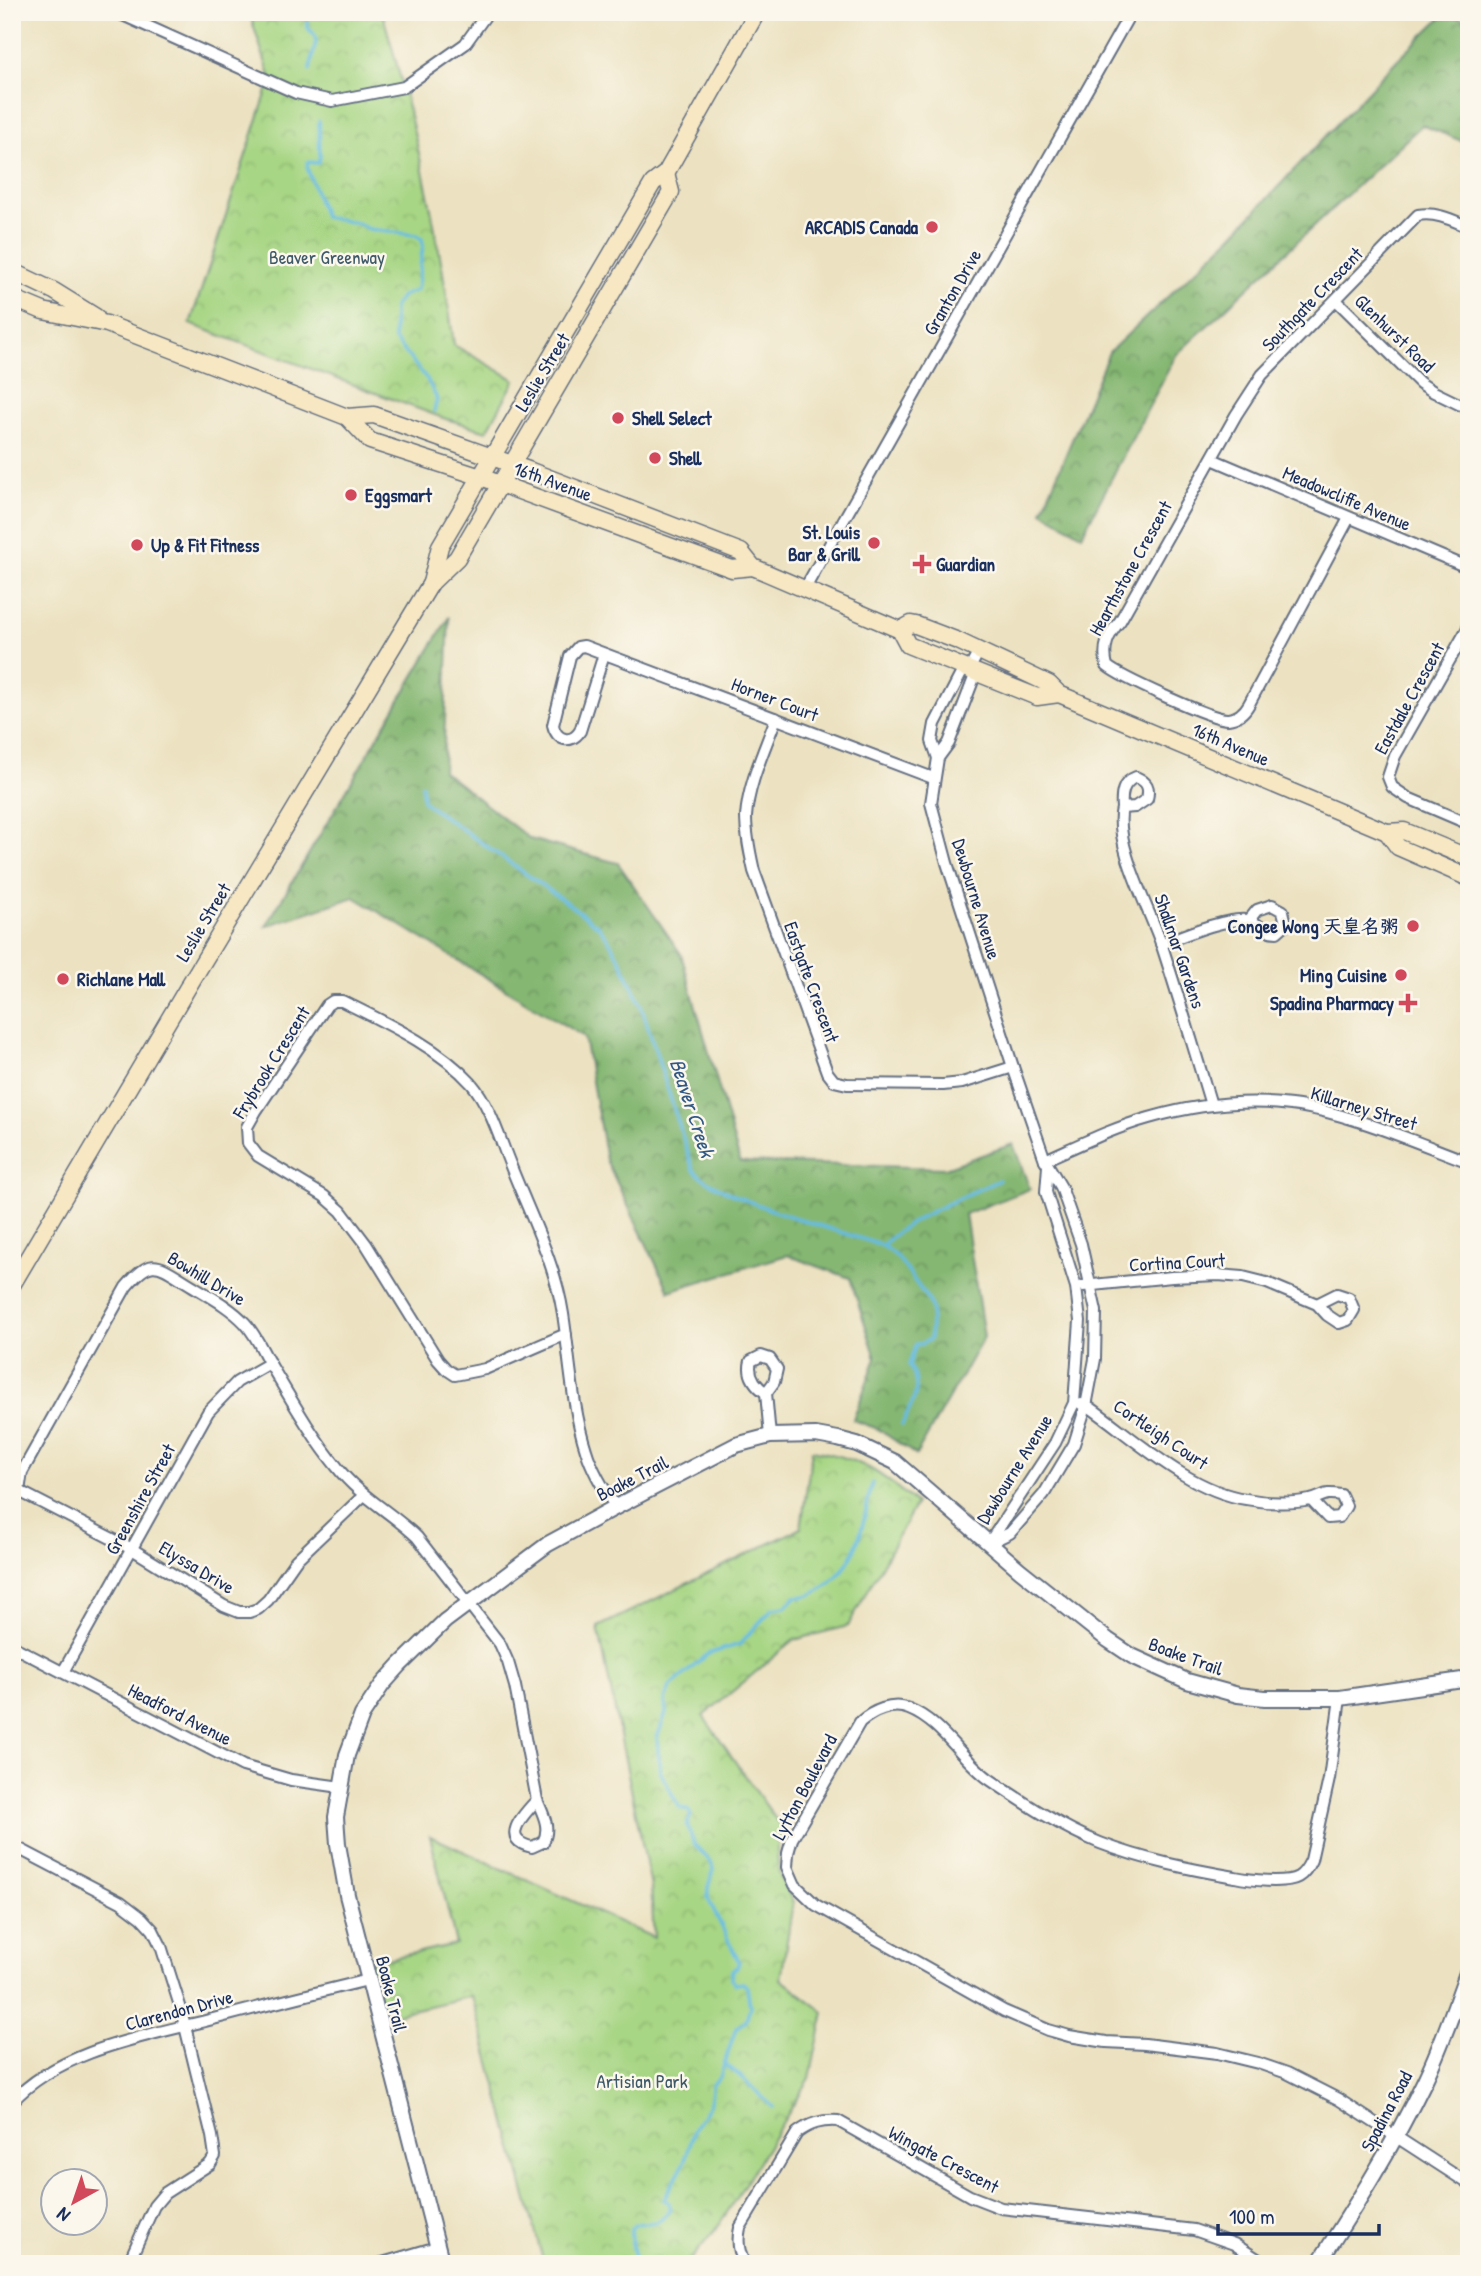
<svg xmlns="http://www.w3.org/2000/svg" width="1481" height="2276" viewBox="0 0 1481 2276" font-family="'Patrick Hand','LXGW WenKai TC',sans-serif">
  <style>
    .forest { fill: url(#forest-crowns); stroke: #507368; stroke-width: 2 }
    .park { fill: url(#park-crowns); stroke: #618271; stroke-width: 2 }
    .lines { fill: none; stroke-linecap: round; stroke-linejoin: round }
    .stream { stroke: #66bce2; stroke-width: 3.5 }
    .minor-casing { stroke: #646e81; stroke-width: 14 }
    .tertiary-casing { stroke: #646e81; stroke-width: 18 }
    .secondary-casing { stroke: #646e81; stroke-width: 19 }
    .minor { stroke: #fff; stroke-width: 10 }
    .tertiary { stroke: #fff; stroke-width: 14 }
    .secondary { stroke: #f7e8c3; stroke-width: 16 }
    .poi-dot { fill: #d1495b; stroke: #fbf7ec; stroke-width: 2.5 }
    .labels { text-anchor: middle; stroke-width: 5; stroke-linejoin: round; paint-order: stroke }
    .poi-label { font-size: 19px; font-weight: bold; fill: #1b2f5e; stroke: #fbf7ec; text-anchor: start }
    .park-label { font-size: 19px; fill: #3e5968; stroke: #fbf7ec }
    .street-label { font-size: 19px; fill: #1b2f5e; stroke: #fbf7ec }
    .water-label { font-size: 21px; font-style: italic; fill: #325986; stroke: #fbf7ec }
  </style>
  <defs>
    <pattern id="forest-crowns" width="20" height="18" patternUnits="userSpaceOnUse" patternTransform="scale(1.75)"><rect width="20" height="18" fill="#85b772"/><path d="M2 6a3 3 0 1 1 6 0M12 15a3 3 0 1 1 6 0" fill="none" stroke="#6c9561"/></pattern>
    <pattern id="park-crowns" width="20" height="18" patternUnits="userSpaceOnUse" patternTransform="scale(1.75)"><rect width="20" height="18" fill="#a7d684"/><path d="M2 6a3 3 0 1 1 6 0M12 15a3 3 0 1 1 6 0" fill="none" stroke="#8fb874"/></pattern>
  </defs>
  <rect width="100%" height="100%" fill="#fbf7ec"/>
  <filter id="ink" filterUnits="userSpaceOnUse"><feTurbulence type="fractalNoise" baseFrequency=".0143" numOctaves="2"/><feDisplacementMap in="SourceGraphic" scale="14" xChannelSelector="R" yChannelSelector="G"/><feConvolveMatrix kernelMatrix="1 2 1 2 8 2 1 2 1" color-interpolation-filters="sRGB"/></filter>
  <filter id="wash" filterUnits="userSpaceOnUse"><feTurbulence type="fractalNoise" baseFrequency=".00686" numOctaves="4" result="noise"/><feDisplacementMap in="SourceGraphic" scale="28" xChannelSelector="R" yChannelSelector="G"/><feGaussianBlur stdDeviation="1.57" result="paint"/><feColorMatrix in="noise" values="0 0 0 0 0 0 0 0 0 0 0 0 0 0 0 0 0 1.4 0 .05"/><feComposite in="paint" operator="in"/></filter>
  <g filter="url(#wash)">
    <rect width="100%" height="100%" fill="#ece2c1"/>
    <g class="forest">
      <polygon points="1447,12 1469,21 1469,144 1422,125 1176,355 1082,535 1042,511 1109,352 1231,237 1397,60"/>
      <polygon points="449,617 443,771 530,839 618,863 681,954 740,1162 945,1168 1013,1144 1030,1189 965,1214 984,1337 916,1455 878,1429 853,1420 876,1358 850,1278 787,1255 669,1291 606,1160 584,1037 354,897 266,926"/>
    </g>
    <g class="park">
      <path d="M249,12h133c32,109 57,221 72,333l61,35 -28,51 -44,-13 -253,-94 81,-245z"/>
      <path d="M812,1450c48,8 69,22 104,54l-68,122 -54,14 -91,76 79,112 -5,22 2,24 14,28 -12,77 43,33 -14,66 -90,146 -33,40h-143l-72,-268 -94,22 -14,-54 92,-20 -26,-108 224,102 -3,-51 -53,-260 203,-99z"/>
    </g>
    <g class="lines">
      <g class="stream">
        <polyline points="307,12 308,28 314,34 316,41 310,70"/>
        <polyline points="319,121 320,157 318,163 308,162 307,167 324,217 357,223 369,229 416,235 422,239 423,245 417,290 402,296 394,307 394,339 427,379 437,399 434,411"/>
        <path d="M422,785l1,15 6,6 144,101 25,19 9,11 15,26 19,42 52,164c25,30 138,59 179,73l11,4 16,13 30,42 3,9 -2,29 -8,5h-6l-7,21c15,23 3,38 -7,60"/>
        <path d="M883,1246c19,-25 85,-51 116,-66"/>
        <polyline points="725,2064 739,2075 773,2107"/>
        <path d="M635,2264c0,-11 -3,-19 -4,-29 -2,-17 17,-9 27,-14 4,-2 9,-8 13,-11l-2,-7 -5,-4c6,-13 14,-23 19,-35 6,-12 8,-26 13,-38 10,-18 16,-17 16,-41l8,-8 16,-49 10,-7 4,-14 -3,-20 -4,-4 -8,1 -4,-5 1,-9 5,-3 2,-5 -31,-64v-11l6,-18 -3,-7 -17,-18 -7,-19 4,-10 -3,-5 -9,-3 -19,-36 -3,-33 9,-25 -1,-13 5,-13 38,-33 32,-10 32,-35 13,-2 10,-10c11,0 16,-2 25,-7 39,-23 43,-67 52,-107"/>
      </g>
    </g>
  </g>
  <g filter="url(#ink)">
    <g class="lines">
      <g class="minor-casing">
        <g id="minor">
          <polyline points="116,12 296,93 332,101 404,87 465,44 488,12"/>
          <polyline points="1336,300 1420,383 1434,392 1469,409"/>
          <polyline points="1212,459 1469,568"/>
          <path d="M1349,518l-100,186c-5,9 -11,14 -21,15 -15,1 -108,-42 -121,-53 -5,-19 1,-31 13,-45l116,-206 26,-40 156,-160c19,-3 34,5 51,12"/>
          <polyline points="804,590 1131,12"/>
          <polyline points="1469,626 1395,756 1388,777 1392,787 1408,798 1469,824"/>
          <path d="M604,654l-24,77c-9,14 -24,9 -27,-6l17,-69 8,-9 6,-1 349,132"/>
          <polyline points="969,670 974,678 949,743 938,758 931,803 947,863 1013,1067 1045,1160 1061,1187 1081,1244 1096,1311 1095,1359 1086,1406 1074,1444 1044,1494 1010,1533 989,1543"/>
          <path d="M776,718c-11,31 -28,66 -30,99 0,19 4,36 8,54l73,201 7,9 13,3 96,1 19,-2 51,-16"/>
          <polyline points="938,758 932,741 935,724 962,672 969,670 979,651"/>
          <path d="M1122,808c-1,-13 0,-26 14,-31 11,5 14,10 11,22l-12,8 -13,1c-9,35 28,102 40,138 17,52 33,106 49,159"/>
          <path d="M1161,944c21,-8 66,-27 86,-24 11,2 15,12 30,12l9,-8 -3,-13 -11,-6 -15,5 -8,10"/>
          <path d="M1045,1160c34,-15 68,-32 104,-42 46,-13 95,-19 142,-13 56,7 124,37 178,57"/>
          <polyline points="1083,1286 1172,1277 1218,1275 1243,1277 1267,1283 1317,1304 1327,1315 1339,1323 1348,1320 1354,1310 1349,1298 1337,1294 1317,1304"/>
          <path d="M566,1334l-81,35 -30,6 -9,-6 -8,-9 -72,-116 -25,-33 -17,-15 -66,-40 -10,-13 -1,-16 9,-16 71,-106 6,-4h9c44,22 95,45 129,82 19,22 28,54 39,81 19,49 45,98 53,150 7,45 9,93 23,136 6,20 18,40 30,57"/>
          <path d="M761,1356l9,3 7,10 -3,13 -8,11c-11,-8 -19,-18 -15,-32z"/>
          <polyline points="766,1393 770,1436"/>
          <path d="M1081,1404l10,4c45,32 99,83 155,91 20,4 45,5 64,1 17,-4 11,-8 31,-5l5,11 -7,11 -11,1 -17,-18"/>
          <polyline points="19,1491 132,1549 224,1606 239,1612 249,1612 258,1609 268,1600 296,1560 364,1495"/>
          <path d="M12,1505l7,-14 3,-19 104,-185c26,-31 31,-23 62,-4 19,12 41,23 57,40 11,12 17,27 25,41 21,35 41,71 67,103 22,29 54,45 80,70l83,107 8,18 7,24 22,114c-13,14 -39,40 -5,47l11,-5c8,-14 0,-28 -6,-42"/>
          <polyline points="989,1543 1055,1443 1074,1403 1080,1321 1076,1287 1046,1192 1048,1166"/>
          <polyline points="12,1646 243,1766 291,1780 341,1787"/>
          <polyline points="63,1672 208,1412 237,1382 270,1363"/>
          <path d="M1340,1698l-11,81 -18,81c-3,6 -6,13 -13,17 -12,7 -49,3 -63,0 -46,-8 -91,-17 -135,-34 -39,-16 -76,-40 -111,-64 -28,-20 -47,-57 -80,-70 -17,-7 -36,2 -49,13l-68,117 -4,14 -1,14 8,18 21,20 188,106 44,19 21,6 37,6 39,2 72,9 41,10 29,10 51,26 131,85"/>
          <polyline points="12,1845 121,1902 142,1918 153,1930 161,1946 180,2006 212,2136 215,2156 210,2164 165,2193 154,2206 128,2264"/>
          <path d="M12,2102c47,-53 140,-67 205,-84 50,-13 101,-26 151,-38"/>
          <polyline points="379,2264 437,2247"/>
          <path d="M745,2264c-7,-12 -8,-23 -5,-36l57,-95c13,-10 25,-13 41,-12l132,75 31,12 193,22 40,14 31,20"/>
        </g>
      </g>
      <g class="tertiary-casing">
        <g id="tertiary">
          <polyline points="442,2264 347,1895 338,1844 336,1817 347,1755 362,1715 382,1685 400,1665 445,1621 548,1544 616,1507 736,1445 770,1436 816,1435 838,1439 857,1444 895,1462 1020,1570 1108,1640 1132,1656 1187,1681 1238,1695 1265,1698 1340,1698 1469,1679"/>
          <path d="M1318,2264c38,-59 75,-118 106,-182 18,-37 31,-76 45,-115"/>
        </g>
      </g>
      <g class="secondary-casing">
        <g id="secondary">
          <polyline points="12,271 54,291 96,317"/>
          <polyline points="12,298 43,311 107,324 347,417 370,441 481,477 732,569 753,567"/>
          <polyline points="347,417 374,415 531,471 741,552 753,567 900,630 908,645 1037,697 1059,694"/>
          <polyline points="431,583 440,546 653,183 666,173 757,12"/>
          <polyline points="900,630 911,624 916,625 958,641 1049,684 1059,694 1387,832 1404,831 1469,858"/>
          <polyline points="1387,832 1398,847 1469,878"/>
          <polyline points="12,1285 191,982 431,583 457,558 671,192 666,173"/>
        </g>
      </g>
      <use href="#minor" class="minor"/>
      <use href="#tertiary" class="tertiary"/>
      <use href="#secondary" class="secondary"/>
    </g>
  </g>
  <g class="poi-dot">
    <circle cx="932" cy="227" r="7"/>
    <circle cx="618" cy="418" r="7"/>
    <circle cx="655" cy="458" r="7"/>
    <circle cx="351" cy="495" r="7"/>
    <circle cx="874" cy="543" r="7"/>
    <circle cx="137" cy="545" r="7"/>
    <path d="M918.5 553.5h7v7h7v7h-7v7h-7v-7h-7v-7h7z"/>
    <circle cx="1413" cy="926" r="7"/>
    <circle cx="1401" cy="975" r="7"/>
    <circle cx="63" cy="979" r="7"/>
    <path d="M1404.5 992.5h7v7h7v7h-7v7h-7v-7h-7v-7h7z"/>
  </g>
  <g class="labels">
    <g class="poi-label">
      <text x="918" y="234" text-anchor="end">ARCADIS Canada</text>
      <text x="632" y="425">Shell Select</text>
      <text x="669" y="465">Shell</text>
      <text x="365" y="502">Eggsmart</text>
      <text x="860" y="539" text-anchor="end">St. Louis<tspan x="860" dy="22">Bar &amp; Grill</tspan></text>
      <text x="151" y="552">Up &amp; Fit Fitness</text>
      <text x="936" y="571">Guardian</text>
      <text x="1399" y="933" text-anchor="end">Congee Wong 天皇名粥</text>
      <text x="1387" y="982" text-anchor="end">Ming Cuisine</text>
      <text x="77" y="986">Richlane Mall</text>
      <text x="1394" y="1010" text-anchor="end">Spadina Pharmacy</text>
    </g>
    <g class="park-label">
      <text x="327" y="264">Beaver Greenway</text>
      <text x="642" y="2088">Artisian Park</text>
    </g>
    <g class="street-label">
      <text transform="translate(952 292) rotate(-60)" y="7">Granton Drive</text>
      <text transform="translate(1312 299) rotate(-46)" y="7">Southgate Crescent</text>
      <text transform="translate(1395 333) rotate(44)" y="7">Glenhurst Road</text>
      <text transform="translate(542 372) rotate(-59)" y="7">Leslie Street</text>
      <text transform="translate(553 481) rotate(20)" y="7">16th Avenue</text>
      <text transform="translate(1347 498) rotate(23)" y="7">Meadowcliffe Avenue</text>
      <text transform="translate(1130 568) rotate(-61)" y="7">Hearthstone Crescent</text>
      <text transform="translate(1409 698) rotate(-61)" y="7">Eastdale Crescent</text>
      <text transform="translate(775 699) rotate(21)" y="7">Horner Court</text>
      <text transform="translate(1231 744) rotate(23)" y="7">16th Avenue</text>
      <text transform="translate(977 899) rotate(73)" y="7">Dewbourne Avenue</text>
      <text transform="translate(203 922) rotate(-59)" y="7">Leslie Street</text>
      <text transform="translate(1180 951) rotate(71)" y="7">Shallmar Gardens</text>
      <text transform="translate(812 982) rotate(70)" y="7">Eastgate Crescent</text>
      <text transform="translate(271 1062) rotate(-58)" y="7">Frybrook Crescent</text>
      <text transform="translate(1364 1108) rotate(17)" y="7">Killarney Street</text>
      <text transform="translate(1177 1262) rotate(-3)" y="7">Cortina Court</text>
      <text transform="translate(207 1278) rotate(31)" y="7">Bowhill Drive</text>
      <text transform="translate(1161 1434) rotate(34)" y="7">Cortleigh Court</text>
      <text transform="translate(1014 1469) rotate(-58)" y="7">Dewbourne Avenue</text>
      <text transform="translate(632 1478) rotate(-27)" y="7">Boake Trail</text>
      <text transform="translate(140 1499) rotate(-61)" y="7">Greenshire Street</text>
      <text transform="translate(197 1567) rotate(31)" y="7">Elyssa Drive</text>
      <text transform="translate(1186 1656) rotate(20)" y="7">Boake Trail</text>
      <text transform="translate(180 1714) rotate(27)" y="7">Headford Avenue</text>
      <text transform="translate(804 1787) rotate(-62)" y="7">Lytton Boulevard</text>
      <text transform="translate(392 1994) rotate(76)" y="7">Boake Trail</text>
      <text transform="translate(179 2010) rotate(-15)" y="7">Clarendon Drive</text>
      <text transform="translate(1386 2111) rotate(-62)" y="7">Spadina Road</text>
      <text transform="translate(944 2159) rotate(28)" y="7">Wingate Crescent</text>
    </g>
    <g class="water-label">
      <text transform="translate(692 1108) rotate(72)" y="7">Beaver Creek</text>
    </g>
  </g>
  <rect width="1481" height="2276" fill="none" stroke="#fbf7ec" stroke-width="42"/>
  <g transform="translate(74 2202) rotate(220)"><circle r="33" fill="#fbf7ec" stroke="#a1a7b3" stroke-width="2"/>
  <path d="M0-5L12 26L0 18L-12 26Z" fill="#d1495b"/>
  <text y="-10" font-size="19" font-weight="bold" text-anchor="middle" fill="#1b2f5e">N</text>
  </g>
  <path d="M1218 2224v10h161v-10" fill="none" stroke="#1b2f5e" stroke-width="3.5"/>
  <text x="1229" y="2224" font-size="21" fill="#1b2f5e" stroke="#fbf7ec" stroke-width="5" paint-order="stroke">100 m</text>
</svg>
